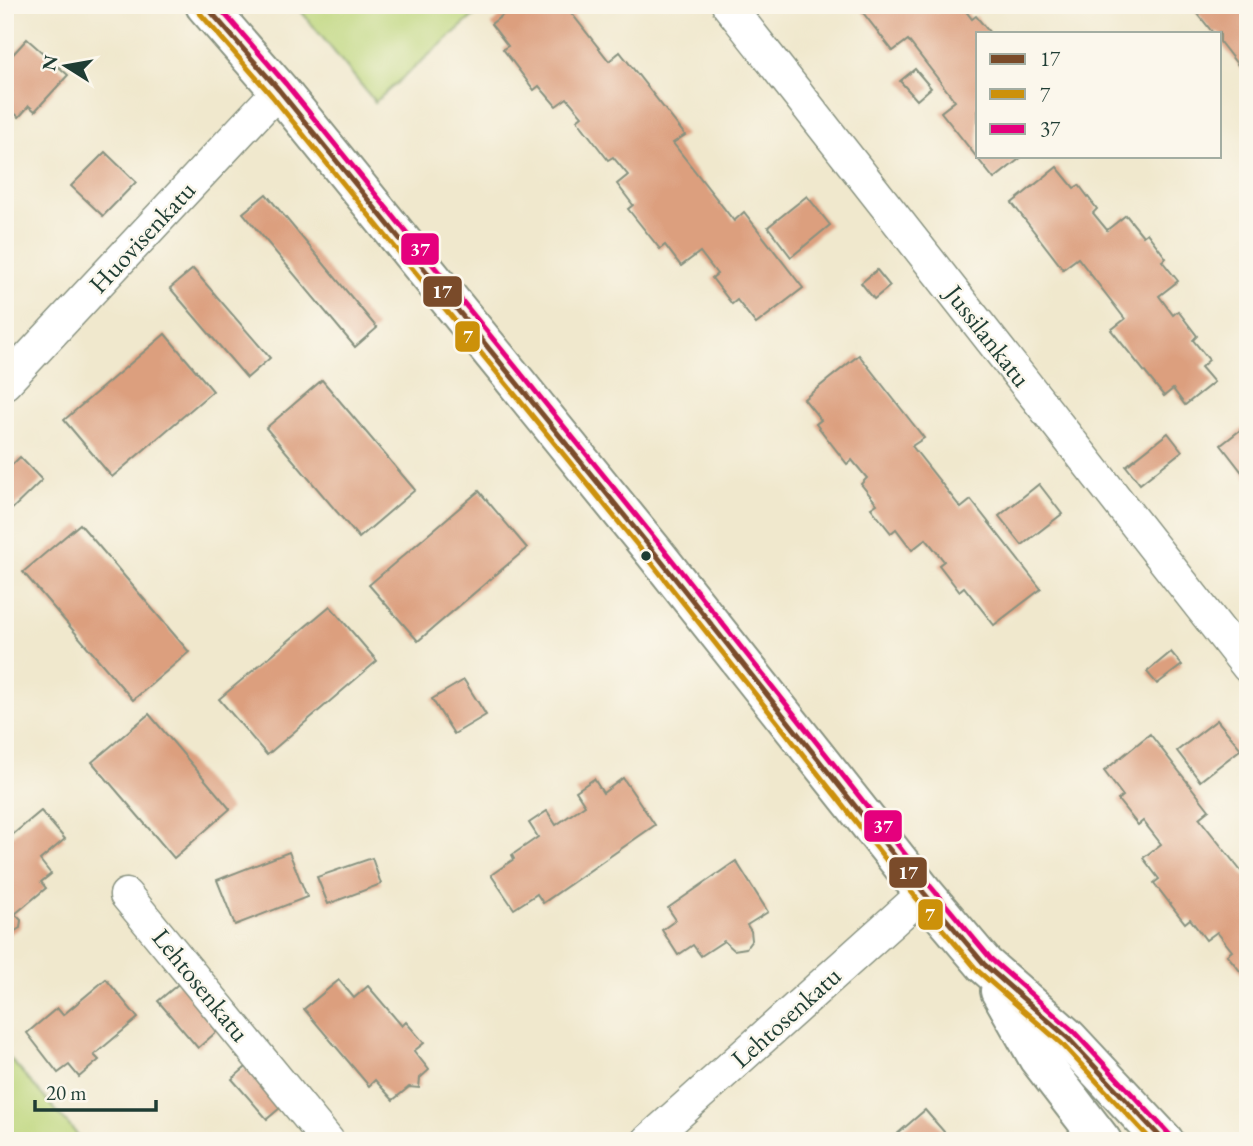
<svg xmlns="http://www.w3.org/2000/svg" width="1253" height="1146" viewBox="0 0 1253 1146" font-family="'EB Garamond',serif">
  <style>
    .green { fill: #bdd67b; stroke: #6e8a58; stroke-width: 2 }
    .building { fill: #dc9f7e }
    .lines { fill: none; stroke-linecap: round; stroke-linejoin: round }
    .street-casing { stroke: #889280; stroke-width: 35 }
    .secondary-casing { stroke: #889280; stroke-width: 42 }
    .street { stroke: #fff; stroke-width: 32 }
    .secondary { stroke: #fff; stroke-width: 38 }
    .bus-1-casing { stroke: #fbf7ec; stroke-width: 10 }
    .bus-2-casing { stroke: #fbf7ec; stroke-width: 10 }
    .bus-3-casing { stroke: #fbf7ec; stroke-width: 10 }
    .bus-1 { stroke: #7a4b2a; stroke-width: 5 }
    .bus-2 { stroke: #cc910a; stroke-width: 5 }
    .bus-3 { stroke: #e5007d; stroke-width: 5 }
    .bus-dot { fill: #1f3d34; stroke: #fbf7ec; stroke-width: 2.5 }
    .labels { text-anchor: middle; stroke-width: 5; stroke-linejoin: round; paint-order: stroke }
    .street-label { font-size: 26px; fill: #1f3d34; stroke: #fbf7ec }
    .line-badge { stroke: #fbf7ec; stroke-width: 2.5 }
    .badge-label { font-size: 19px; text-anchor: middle; font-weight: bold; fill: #fff }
  </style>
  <rect width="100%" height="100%" fill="#fbf7ec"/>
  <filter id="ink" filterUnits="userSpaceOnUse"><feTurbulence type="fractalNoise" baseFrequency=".0143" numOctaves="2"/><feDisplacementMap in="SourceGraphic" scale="14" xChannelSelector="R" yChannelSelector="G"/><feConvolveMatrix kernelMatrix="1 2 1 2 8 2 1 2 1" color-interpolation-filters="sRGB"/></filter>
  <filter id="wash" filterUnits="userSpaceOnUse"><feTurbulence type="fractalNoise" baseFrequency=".00686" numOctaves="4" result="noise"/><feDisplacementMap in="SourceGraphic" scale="28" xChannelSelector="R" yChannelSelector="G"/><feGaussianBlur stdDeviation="1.57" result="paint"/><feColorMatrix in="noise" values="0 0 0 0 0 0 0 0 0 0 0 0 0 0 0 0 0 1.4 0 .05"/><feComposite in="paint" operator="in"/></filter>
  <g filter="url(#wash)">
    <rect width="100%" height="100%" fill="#f0e8cd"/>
    <g class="green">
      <polygon points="296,5 486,5 375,102"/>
      <polygon points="5,1053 83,1141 5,1141"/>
    </g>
    <g id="blocks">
      <g class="building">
        <polygon points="516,5 565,5 609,61 620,52 685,135 673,143 734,221 744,212 803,288 756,324 737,300 732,304 712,278 717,274 700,252 681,266 665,245 660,249 628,209 633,205 617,184 628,175 613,157 608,160 577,120 582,116 567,98 556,106 539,86 534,90 503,49 508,46 491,24"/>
        <polygon points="857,5 930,5 936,13 946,5 961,5 972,19 976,16 990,33 978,33 978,156 1023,156 994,179 941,112 955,101 908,40 893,51"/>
        <polygon points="1191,5 1248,5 1248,78 1220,42 1220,33 1213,33"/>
        <polygon points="27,39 68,75 35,111 29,106 19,117 5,105 5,99 12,91 5,84 5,63"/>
        <polygon points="915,69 931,88 917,100 900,81"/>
        <polygon points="105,152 136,182 103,216 71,186"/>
        <polygon points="1057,167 1074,188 1079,185 1097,209 1093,213 1107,230 1126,215 1143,236 1147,233 1166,258 1162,261 1178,281 1159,296 1173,315 1178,311 1197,336 1193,340 1209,360 1201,367 1214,382 1185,405 1173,389 1164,396 1111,330 1125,319 1078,258 1063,269 1012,203"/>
        <polygon points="266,194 377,328 355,347 243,213"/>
        <polygon points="807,196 830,225 791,257 768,227"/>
        <polygon points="193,269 270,358 247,378 170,288"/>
        <polygon points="877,270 890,286 874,299 861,283"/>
        <polygon points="165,334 213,391 112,477 64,420"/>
        <polygon points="859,355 924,438 912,446 961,508 971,500 1041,589 994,625 964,587 959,591 939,565 944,561 926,539 912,550 896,529 891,533 871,508 877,504 861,484 867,478 852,460 847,464 816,424 821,420 804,399"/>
        <polygon points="322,380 415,490 359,538 266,428"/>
        <polygon points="1248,424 1248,480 1221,445"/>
        <polygon points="1168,433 1182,451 1140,484 1126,466"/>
        <polygon points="20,457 42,480 5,516 5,472"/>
        <polygon points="1039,484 1062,514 1022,545 999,516"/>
        <polygon points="479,491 527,548 418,641 369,585"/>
        <polygon points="80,524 189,652 133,700 23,572"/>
        <polygon points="330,606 377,661 267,755 219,699"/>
        <polygon points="1171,652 1182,665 1157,684 1147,672"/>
        <polygon points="464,680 486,715 454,734 432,699"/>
        <polygon points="149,714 230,809 174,858 92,762"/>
        <polygon points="1217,720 1241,749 1200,781 1177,751"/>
        <polygon points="1150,734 1209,810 1199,818 1248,880 1248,981 1227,955 1232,951 1217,932 1206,940 1190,919 1185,923 1154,883 1159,879 1143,858 1161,844 1143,821 1138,825 1118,800 1123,796 1104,771"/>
        <polygon points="623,778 655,825 543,903 537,894 514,909 491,875 514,859 512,855 538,837 529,823 547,811 556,825 585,805 576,791 594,779 603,793"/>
        <polygon points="41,811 65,839 40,860 51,874 41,882 46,888 15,914 21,920 20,928 5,937 5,850 8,848 5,844 5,841"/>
        <polygon points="289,852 307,897 235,925 217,880"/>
        <polygon points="372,858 381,884 328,904 317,877"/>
        <polygon points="736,861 768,912 747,925 751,931 752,940 746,948 734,950 724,941 701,956 693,945 678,955 662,930 676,920 668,908"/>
        <polygon points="106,979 138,1018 94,1055 99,1060 79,1077 69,1065 58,1073 27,1033 57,1008 63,1015"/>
        <polygon points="339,980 354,998 368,986 402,1026 406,1022 424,1043 414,1051 429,1070 420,1078 419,1088 409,1087 393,1100 375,1080 369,1086 304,1009"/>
        <polygon points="182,981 222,1027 198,1048 158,1001"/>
        <polygon points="252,1062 287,1102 267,1119 232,1079"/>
        <polygon points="925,1110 952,1141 889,1141"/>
      </g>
    </g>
  </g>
  <g filter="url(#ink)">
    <use href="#blocks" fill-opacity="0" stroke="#889280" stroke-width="2"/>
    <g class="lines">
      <g class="street-casing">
        <g id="street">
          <polyline points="728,5 1248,667"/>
          <polyline points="5,383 279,90"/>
          <polyline points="126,895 328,1141"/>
          <polyline points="648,1141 924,893"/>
        </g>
      </g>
      <g class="secondary-casing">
        <g id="secondary">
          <polyline points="205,5 279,90 654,552 924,893 985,965 1068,1038 1164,1141"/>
          <polyline points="1000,991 1038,1058 1102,1141"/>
        </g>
      </g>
      <use href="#street" class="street"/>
      <use href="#secondary" class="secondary"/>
      <g class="bus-1-casing">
        <polyline id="bus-1" points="205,5 279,90 654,552 924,893 985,965 1068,1038 1164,1141"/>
      </g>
      <g class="bus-2-casing">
        <polyline id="bus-2" points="198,11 272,96 647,557 917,899 978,971 1062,1044 1152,1141"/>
      </g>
      <g class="bus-3-casing">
        <polyline id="bus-3" points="217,5 286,84 661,546 931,887 991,959 1074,1032 1170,1135"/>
      </g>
      <use href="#bus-1" class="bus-1"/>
      <use href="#bus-2" class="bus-2"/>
      <use href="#bus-3" class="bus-3"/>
    </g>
  </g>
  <circle class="bus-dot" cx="646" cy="556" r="6"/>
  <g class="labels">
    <g class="street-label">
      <text transform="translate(142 237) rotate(-47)" y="9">Huovisenkatu</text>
      <text transform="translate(988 336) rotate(52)" y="9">Jussilankatu</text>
      <text transform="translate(201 985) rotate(51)" y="9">Lehtosenkatu</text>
      <text transform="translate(786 1017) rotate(-42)" y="9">Lehtosenkatu</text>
    </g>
  </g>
  <g class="line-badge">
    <rect x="400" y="232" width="40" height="34" rx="7" fill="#e5007d"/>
    <rect x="422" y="275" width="41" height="33" rx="7" fill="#7a4b2a"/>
    <rect x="454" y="320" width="27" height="33" rx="7" fill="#cc910a"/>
    <rect x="863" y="809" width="40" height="34" rx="7" fill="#e5007d"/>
    <rect x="888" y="856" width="40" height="33" rx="7" fill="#7a4b2a"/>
    <rect x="917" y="898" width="27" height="33" rx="7" fill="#cc910a"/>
  </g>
  <g class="badge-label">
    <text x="420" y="256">37</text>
    <text x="442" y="298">17</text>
    <text x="468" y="343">7</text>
    <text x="883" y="833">37</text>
    <text x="908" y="879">17</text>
    <text x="930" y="921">7</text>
  </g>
  <rect width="1253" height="1146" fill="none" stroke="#fbf7ec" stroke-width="28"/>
  <rect x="976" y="32" width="245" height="126" fill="#fbf7ec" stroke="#a3ada2" stroke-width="2"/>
  <rect x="990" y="54" width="35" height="10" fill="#7a4b2a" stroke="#a3ada2" stroke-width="2"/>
  <text x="1040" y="66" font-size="21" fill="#1f3d34">17</text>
  <rect x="990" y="89" width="35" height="10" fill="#cc910a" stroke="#a3ada2" stroke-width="2"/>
  <text x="1040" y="102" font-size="21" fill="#1f3d34">7</text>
  <rect x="990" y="124" width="35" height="10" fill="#e5007d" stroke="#a3ada2" stroke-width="2"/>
  <text x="1040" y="136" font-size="21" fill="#1f3d34">37</text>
  <g transform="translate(66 66) rotate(281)" stroke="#fbf7ec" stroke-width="5" paint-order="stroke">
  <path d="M0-5L12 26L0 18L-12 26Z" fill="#1f3d34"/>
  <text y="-10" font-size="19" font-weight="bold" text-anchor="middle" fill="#1f3d34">N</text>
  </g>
  <path d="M35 1100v10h121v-10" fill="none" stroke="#1f3d34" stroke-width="3.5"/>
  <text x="46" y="1100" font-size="21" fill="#1f3d34" stroke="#fbf7ec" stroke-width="5" paint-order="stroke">20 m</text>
</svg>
